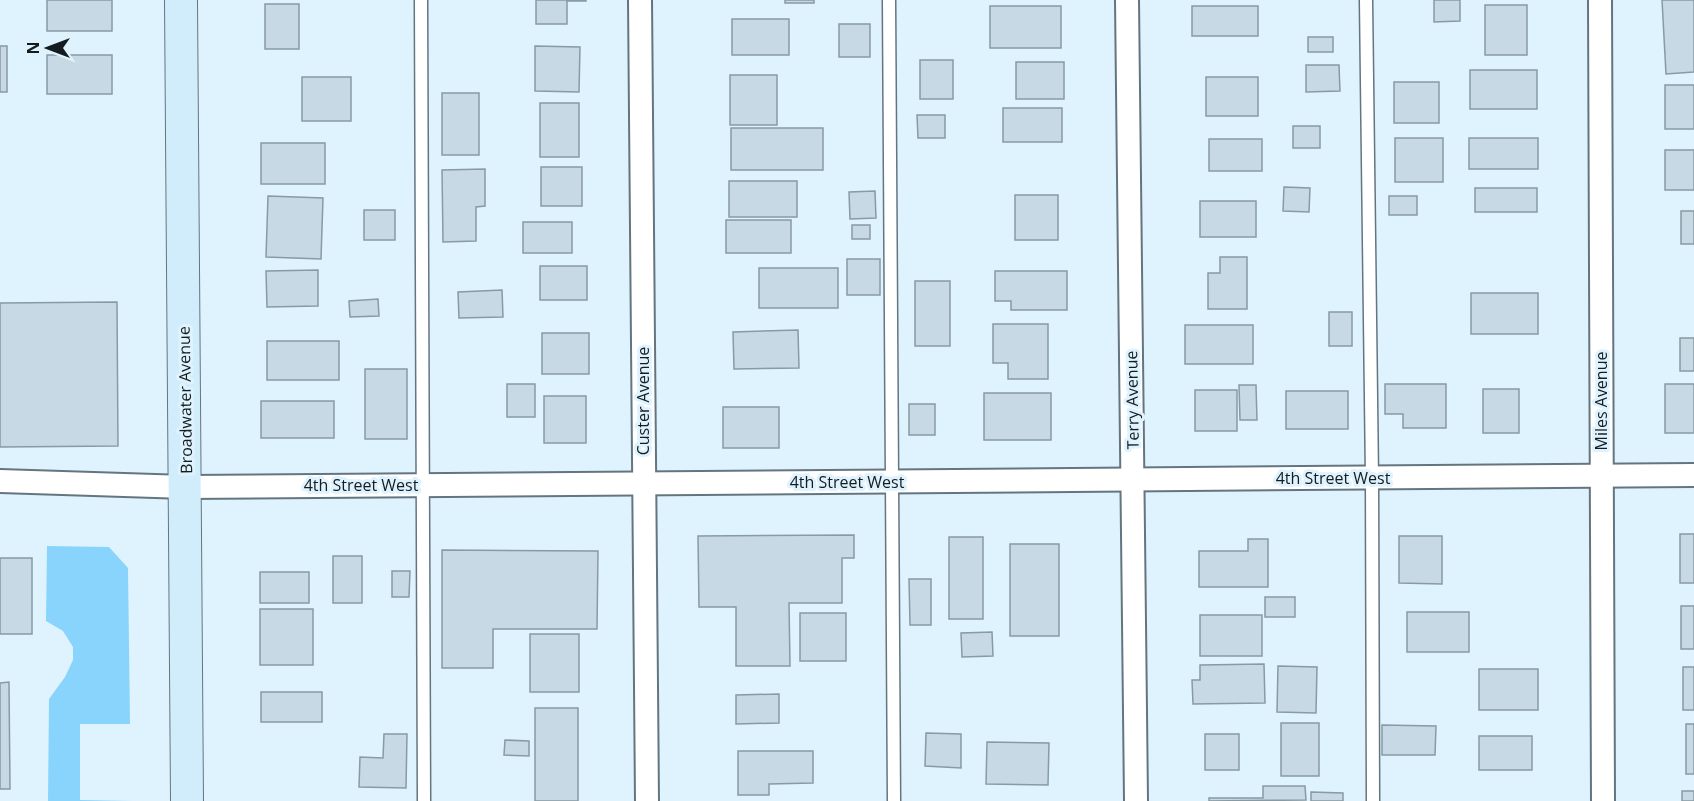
<svg xmlns="http://www.w3.org/2000/svg" width="1694" height="801" viewBox="0 0 1694 801" font-family="'Open Sans',sans-serif">
  <style>
    .green { fill: #88d4fd }
    .building { fill: #c6d9e4; stroke: #889aa4; stroke-width: 1.5 }
    .lines { fill: none; stroke-linecap: round; stroke-linejoin: round }
    .lane-casing { stroke: #64757f; stroke-width: 15 }
    .street-casing { stroke: #64757f; stroke-width: 26 }
    .secondary-casing { stroke: #64757f; stroke-width: 34 }
    .lane { stroke: #fff; stroke-width: 12 }
    .street { stroke: #fff; stroke-width: 22 }
    .secondary { stroke: #d1edfc; stroke-width: 32 }
    .labels { text-anchor: middle; stroke-width: 6; stroke-linejoin: round; paint-order: stroke }
    .street-label { font-size: 16px; fill: #151c20; stroke: #dff3fe }
  </style>
  <rect width="100%" height="100%" fill="#dff3fe"/>
  <polygon class="green" points="47,546 109,547 128,568 130,724 80,724 80,800 133,801 48,801 49,699 65,677 73,660 73,647 63,631 46,621"/>
  <g class="building">
    <rect x="47" y="0" width="65" height="31"/>
    <polygon points="536,0 586,0 586,1 567,1 567,24 536,24"/>
    <rect x="785" y="0" width="29" height="3"/>
    <polygon points="1434,0 1460,0 1460,21 1434,22"/>
    <polygon points="1662,0 1694,0 1694,72 1666,74"/>
    <rect x="265" y="4" width="34" height="45"/>
    <rect x="1485" y="5" width="42" height="50"/>
    <rect x="990" y="6" width="71" height="42"/>
    <rect x="1192" y="6" width="66" height="30"/>
    <rect x="732" y="19" width="57" height="36"/>
    <rect x="839" y="24" width="31" height="33"/>
    <rect x="1308" y="37" width="25" height="15"/>
    <rect x="0" y="46" width="7" height="46"/>
    <polygon points="535,46 580,47 579,92 535,91"/>
    <rect x="47" y="55" width="65" height="39"/>
    <rect x="920" y="60" width="33" height="39"/>
    <rect x="1016" y="62" width="48" height="37"/>
    <polygon points="1306,65 1339,65 1340,91 1306,92"/>
    <rect x="1470" y="70" width="67" height="39"/>
    <rect x="730" y="75" width="47" height="50"/>
    <rect x="302" y="77" width="49" height="44"/>
    <rect x="1206" y="77" width="52" height="39"/>
    <rect x="1394" y="82" width="45" height="41"/>
    <rect x="1665" y="85" width="29" height="44"/>
    <rect x="442" y="93" width="37" height="62"/>
    <rect x="540" y="103" width="39" height="54"/>
    <rect x="1003" y="108" width="59" height="34"/>
    <polygon points="917,115 945,115 945,138 918,138"/>
    <rect x="1293" y="126" width="27" height="22"/>
    <rect x="731" y="128" width="92" height="42"/>
    <rect x="1395" y="138" width="48" height="44"/>
    <rect x="1469" y="138" width="69" height="31"/>
    <rect x="1209" y="139" width="53" height="32"/>
    <rect x="261" y="143" width="64" height="41"/>
    <rect x="1665" y="150" width="29" height="40"/>
    <rect x="541" y="167" width="41" height="39"/>
    <polygon points="485,169 485,206 476,207 476,241 443,242 442,170"/>
    <rect x="729" y="181" width="68" height="36"/>
    <polygon points="1284,187 1310,188 1309,212 1283,211"/>
    <rect x="1475" y="188" width="62" height="24"/>
    <polygon points="875,191 876,218 850,219 849,192"/>
    <rect x="1015" y="195" width="43" height="45"/>
    <polygon points="268,196 323,198 321,259 266,257"/>
    <rect x="1389" y="196" width="28" height="19"/>
    <rect x="1200" y="201" width="56" height="36"/>
    <rect x="364" y="210" width="31" height="30"/>
    <rect x="1681" y="211" width="13" height="33"/>
    <rect x="726" y="220" width="65" height="33"/>
    <rect x="523" y="222" width="49" height="31"/>
    <rect x="852" y="225" width="18" height="14"/>
    <polygon points="1220,257 1247,257 1247,309 1208,309 1208,273 1220,273"/>
    <rect x="847" y="259" width="33" height="36"/>
    <rect x="540" y="266" width="47" height="34"/>
    <rect x="759" y="268" width="79" height="40"/>
    <polygon points="318,270 318,306 267,307 266,271"/>
    <polygon points="995,271 1067,271 1067,310 1011,310 1011,301 995,301"/>
    <rect x="915" y="281" width="35" height="65"/>
    <polygon points="502,290 503,317 459,318 458,292"/>
    <rect x="1471" y="293" width="67" height="41"/>
    <polygon points="378,299 379,316 350,317 349,301"/>
    <polygon points="117,302 118,446 0,447 0,303"/>
    <rect x="1329" y="312" width="23" height="34"/>
    <polygon points="993,324 1048,324 1048,379 1008,379 1008,363 993,363"/>
    <rect x="1185" y="325" width="68" height="39"/>
    <polygon points="798,330 799,368 734,369 733,332"/>
    <rect x="542" y="333" width="47" height="41"/>
    <rect x="1680" y="338" width="14" height="33"/>
    <rect x="267" y="341" width="72" height="39"/>
    <rect x="365" y="369" width="42" height="70"/>
    <rect x="507" y="384" width="28" height="33"/>
    <polygon points="1385,384 1446,384 1446,428 1403,428 1403,414 1385,414"/>
    <rect x="1665" y="384" width="29" height="49"/>
    <polygon points="1239,385 1256,385 1257,420 1240,420"/>
    <rect x="1483" y="389" width="36" height="44"/>
    <rect x="1195" y="390" width="42" height="41"/>
    <rect x="1286" y="391" width="62" height="38"/>
    <rect x="984" y="393" width="67" height="47"/>
    <rect x="544" y="396" width="42" height="47"/>
    <rect x="261" y="401" width="73" height="37"/>
    <rect x="909" y="404" width="26" height="31"/>
    <rect x="723" y="407" width="56" height="41"/>
    <rect x="1680" y="534" width="14" height="49"/>
    <polygon points="854,535 854,558 842,558 842,603 789,603 790,666 736,666 736,607 699,607 698,536"/>
    <polygon points="1399,536 1442,536 1442,584 1399,583"/>
    <rect x="949" y="537" width="34" height="82"/>
    <polygon points="1248,539 1268,539 1268,587 1199,587 1199,551 1248,551"/>
    <rect x="1010" y="544" width="49" height="92"/>
    <polygon points="442,550 598,551 597,629 493,629 493,668 442,668"/>
    <rect x="333" y="556" width="29" height="47"/>
    <rect x="0" y="558" width="32" height="76"/>
    <polygon points="392,571 410,571 409,597 392,597"/>
    <rect x="260" y="572" width="49" height="31"/>
    <polygon points="909,579 931,579 931,625 910,625"/>
    <rect x="1265" y="597" width="30" height="20"/>
    <rect x="1681" y="606" width="13" height="43"/>
    <rect x="260" y="609" width="53" height="56"/>
    <rect x="1407" y="612" width="62" height="40"/>
    <rect x="800" y="613" width="46" height="48"/>
    <rect x="1200" y="615" width="62" height="41"/>
    <polygon points="992,632 993,656 962,657 961,633"/>
    <rect x="530" y="634" width="49" height="58"/>
    <polygon points="1264,664 1265,703 1193,704 1192,680 1200,680 1200,665"/>
    <polygon points="1278,666 1317,667 1316,713 1277,712"/>
    <rect x="1683" y="667" width="11" height="43"/>
    <rect x="1479" y="669" width="59" height="41"/>
    <polygon points="9,682 10,789 0,789 0,683"/>
    <rect x="261" y="692" width="61" height="30"/>
    <polygon points="779,694 779,723 736,724 736,695"/>
    <rect x="535" y="708" width="43" height="93"/>
    <rect x="1281" y="723" width="38" height="53"/>
    <rect x="1686" y="724" width="8" height="50"/>
    <polygon points="1382,725 1436,726 1435,755 1382,755"/>
    <polygon points="926,733 961,734 961,768 925,766"/>
    <polygon points="384,734 407,734 406,788 359,787 360,757 383,758"/>
    <rect x="1205" y="734" width="34" height="36"/>
    <rect x="1479" y="736" width="53" height="34"/>
    <polygon points="505,740 529,741 529,756 504,755"/>
    <polygon points="987,742 1049,743 1048,785 986,784"/>
    <polygon points="738,751 813,751 813,783 769,784 769,795 738,795"/>
    <polygon points="1263,786 1305,786 1306,800 1209,801 1209,798 1263,798"/>
    <rect x="1682" y="791" width="12" height="10"/>
    <polygon points="1311,792 1343,793 1343,801 1311,801"/>
  </g>
  <g class="lines">
    <g class="lane-casing">
      <g id="lane">
        <polyline points="421,0 424,801"/>
        <polyline points="889,0 894,801"/>
        <polyline points="1366,0 1372,478 1373,801"/>
      </g>
    </g>
    <g class="street-casing">
      <g id="street">
        <polyline points="640,0 647,801"/>
        <polyline points="1127,0 1136,801"/>
        <polyline points="1600,0 1603,801"/>
        <polyline points="0,481 186,487 1694,475"/>
      </g>
    </g>
    <g class="secondary-casing">
      <polyline id="secondary" points="181,0 187,801"/>
    </g>
    <use href="#lane" class="lane"/>
    <use href="#street" class="street"/>
    <use href="#secondary" class="secondary"/>
  </g>
  <g class="labels">
    <g class="street-label">
      <text transform="translate(185 400) rotate(-91)" y="6">Broadwater Avenue</text>
      <text transform="translate(1132 400) rotate(-91)" y="6">Terry Avenue</text>
      <text transform="translate(643 401) rotate(-90)" y="6">Custer Avenue</text>
      <text transform="translate(1601 401) rotate(-90)" y="6">Miles Avenue</text>
      <text x="1333" y="484">4th Street West</text>
      <text x="847" y="488">4th Street West</text>
      <text x="361" y="491">4th Street West</text>
    </g>
  </g>
  <g transform="translate(48 48) rotate(270)" stroke="#dff3fe" stroke-width="4.5" paint-order="stroke">
  <path d="M0-4.5L10 22L0 15L-10 22Z" fill="#151c20"/>
  <text y="-9" font-size="16" font-weight="bold" text-anchor="middle" fill="#151c20">N</text>
  </g>
</svg>
